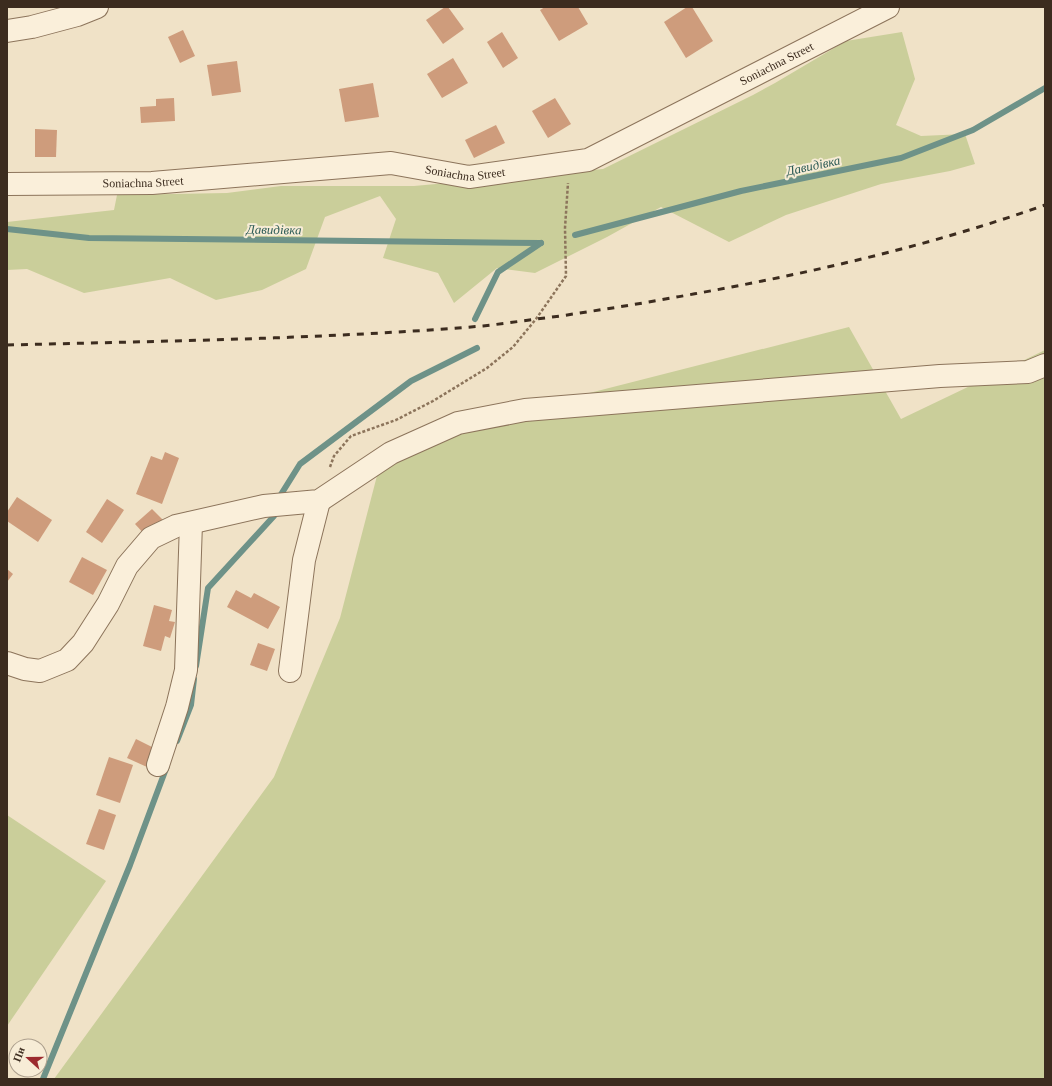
<svg xmlns="http://www.w3.org/2000/svg" width="1052" height="1086" viewBox="0 0 1052 1086" font-family="'Times New Roman',serif">
  <style>
    .green { fill: #cace9a }
    .lines { fill: none; stroke-linecap: round; stroke-linejoin: round }
    .stream { stroke: #6e9288; stroke-width: 6 }
    .building { fill: #ce9c7c }
    .minor-casing { stroke: #8c745b; stroke-width: 24 }
    .path { stroke: #8c745b; stroke-width: 2.5; stroke-dasharray: 3 2; stroke-linecap: butt }
    .minor { stroke: #faefda; stroke-width: 22 }
    .rail { stroke: #3c2c1f; stroke-width: 3; stroke-dasharray: 7 7; stroke-linecap: butt }
    .labels { text-anchor: middle; stroke-width: 4; stroke-linejoin: round; paint-order: stroke }
    .street-label { font-size: 12px; fill: #3c2c1f; stroke: #f7ecd6 }
    .water-label { font-size: 13px; font-style: italic; fill: #2e5c57; stroke: #f7ecd6 }
  </style>
  <rect width="100%" height="100%" fill="#f0e2c7"/>
  <g class="green">
    <polygon points="902,32 915,79 896,125 921,136 965,134 975,164 950,171 881,184 786,215 729,242 661,207 607,237 535,273 497,268 454,303 438,273 383,258 396,219 380,196 325,217 306,269 262,290 216,300 170,278 84,293 27,269 7,270 7,222 114,210 117,195 227,193 281,186 414,186 603,169 753,95 775,83 846,41"/>
    <polygon points="849,327 901,419 1045,350 1045,1079 54,1079 274,777 340,618 385,445"/>
    <polygon points="7,815 106,881 7,1026"/>
  </g>
  <g class="lines">
    <g class="stream">
      <polyline points="7,229 89,238 541,243"/>
      <polyline points="575,235 741,191 901,158 973,130 1045,88"/>
      <polyline points="475,319 498,272 541,243"/>
      <polyline points="280,496 300,464 411,381 477,348"/>
      <polyline points="196,666 208,588 274,516"/>
      <polyline points="177,741 191,705 194,679"/>
      <polyline points="43,1079 130,865 167,766"/>
    </g>
  </g>
  <g class="building">
    <polygon points="445,7 448,7 464,29 443,44 426,20"/>
    <polygon points="545,7 578,7 588,24 559,41 540,10"/>
    <polygon points="687,7 692,7 713,41 686,58 664,22"/>
    <polygon points="183,30 195,56 180,63 168,37"/>
    <polygon points="502,32 518,58 503,68 487,42"/>
    <polygon points="453,58 468,83 442,98 427,74"/>
    <polygon points="237,61 241,92 212,96 207,65"/>
    <polygon points="373,83 379,117 345,122 339,89"/>
    <polygon points="174,98 175,121 141,123 140,107 156,106 156,99"/>
    <polygon points="555,98 571,124 548,138 532,111"/>
    <polygon points="496,125 505,143 474,158 465,140"/>
    <polygon points="35,129 57,130 56,157 35,157"/>
    <polygon points="165,452 179,458 162,504 136,494 151,456 162,460"/>
    <polygon points="17,497 52,520 38,542 7,521 7,512"/>
    <polygon points="107,499 124,510 102,543 86,532"/>
    <polygon points="152,509 163,520 146,536 135,524"/>
    <polygon points="82,557 107,570 93,595 69,582"/>
    <polygon points="7,569 13,574 7,582"/>
    <polygon points="236,590 251,598 254,593 280,607 268,629 227,607"/>
    <polygon points="154,605 172,610 169,621 175,622 170,638 165,636 161,651 143,646"/>
    <polygon points="258,643 275,649 267,671 250,665"/>
    <polygon points="136,739 156,749 147,767 127,758"/>
    <polygon points="109,757 133,765 120,803 96,795"/>
    <polygon points="99,809 116,815 104,850 86,844"/>
  </g>
  <g class="lines">
    <g class="minor-casing">
      <g id="minor">
        <polyline points="7,31 32,27 77,15 97,7"/>
        <path id="s1" d="M7,184l145,-1 239,-20 78,14 119,-17 300,-153"/>
        <polyline points="7,663 25,669 40,671 67,660 83,643 108,604 127,566 151,538 176,526 264,506 319,501 391,453 458,423 525,410 940,376 1028,372 1045,365"/>
        <polyline points="290,671 304,560 319,501"/>
        <polyline points="158,765 177,707 186,670 191,523"/>
      </g>
    </g>
    <polyline class="path" points="330,467 334,456 351,436 396,420 433,401 487,368 513,347 536,319 566,276 565,228 568,183"/>
    <use href="#minor" class="minor"/>
    <path class="rail" d="M7,345c158,-4 318,-6 476,-19 26,-3 52,-7 78,-10 37,-6 73,-11 110,-18 127,-22 253,-50 374,-93"/>
  </g>
  <g class="labels">
    <g class="street-label">
      <text dy="4" stroke="none"><textPath href="#s1" startOffset="796">Soniachna Street</textPath></text>
      <text dy="4" stroke="none"><textPath href="#s1" startOffset="460">Soniachna Street</textPath></text>
      <text dy="4" stroke="none"><textPath href="#s1" startOffset="136">Soniachna Street</textPath></text>
    </g>
    <g class="water-label">
      <text transform="translate(813 165) rotate(-12)" y="5">Давидівка</text>
      <text transform="translate(274 229) rotate(1)" y="5">Давидівка</text>
    </g>
  </g>
  <rect width="1052" height="1086" fill="none" stroke="#3c2c1f" stroke-width="16"/>
  <g transform="translate(28 1058) rotate(291)"><circle r="19" fill="#f7ecd6" stroke="#ac9f8d"/>
  <path d="M0-3L7 15L0 10L-7 15Z" fill="#9c2a2e"/>
  <text y="-6" font-size="11" font-weight="bold" text-anchor="middle" fill="#3c2c1f">Пн</text>
  </g>
</svg>
